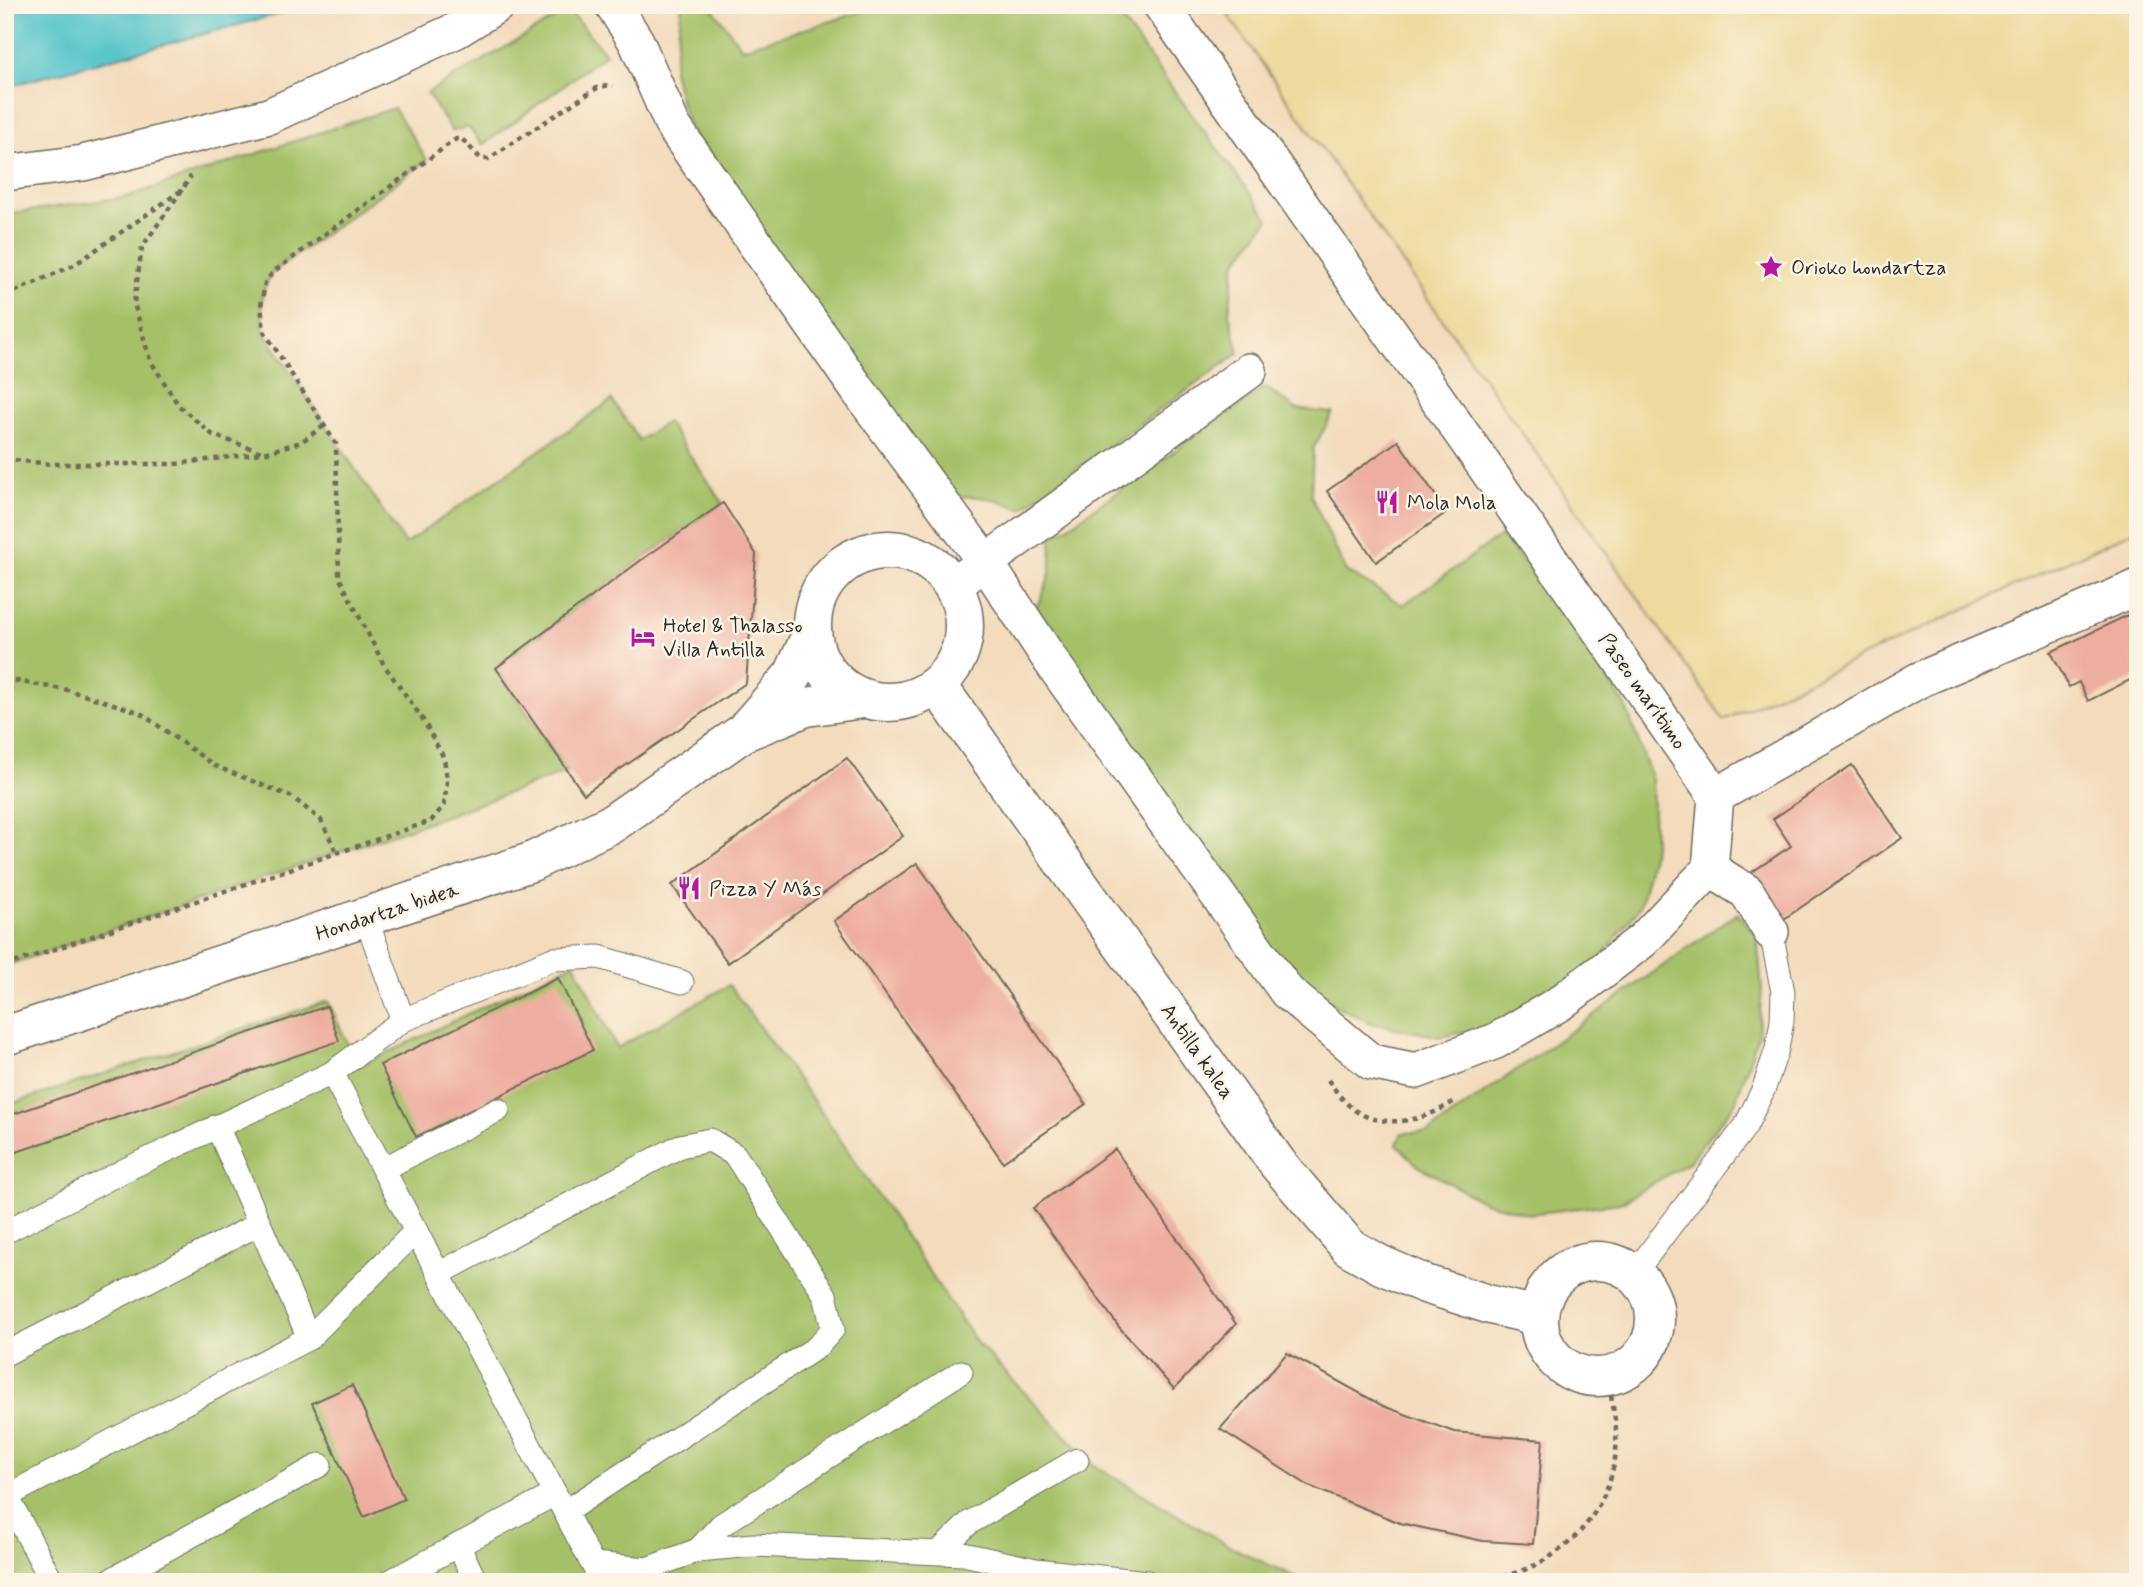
<svg xmlns="http://www.w3.org/2000/svg" width="2143" height="1587" viewBox="0 0 2143 1587" font-family="Mynerve,sans-serif">
  <style>
    .green { fill: #a5c168; stroke: #68764a; stroke-width: 2 }
    .sand { fill: #eeda9e; stroke: #8c8264; stroke-width: 2 }
    .water { fill: #57c5cb; stroke: #41787b; stroke-width: 2 }
    .building { fill: #eeae9f }
    .lines { fill: none; stroke-linecap: round; stroke-linejoin: round }
    .service-casing { stroke: #71695d; stroke-width: 25 }
    .pedestrian-casing { stroke: #71695d; stroke-width: 38 }
    .minor-casing { stroke: #71695d; stroke-width: 41 }
    .path { stroke: #71695d; stroke-width: 4.5; stroke-dasharray: 5 5; stroke-linecap: butt }
    .service { stroke: #fff; stroke-width: 23 }
    .pedestrian { stroke: #fff; stroke-width: 35 }
    .minor { stroke: #fff; stroke-width: 38 }
    .labels { text-anchor: middle; stroke-width: 5; stroke-linejoin: round; paint-order: stroke }
    .poi-label { font-size: 21px; fill: #2b2b2b; stroke: #fcf5e5; text-anchor: start }
    .street-label { font-size: 21px; fill: #2b2b2b; stroke: #fcf5e5 }
  </style>
  <rect width="100%" height="100%" fill="#fcf5e5"/>
  <filter id="ink" filterUnits="userSpaceOnUse"><feTurbulence type="fractalNoise" baseFrequency=".0143" numOctaves="2"/><feDisplacementMap in="SourceGraphic" scale="14" xChannelSelector="R" yChannelSelector="G"/><feConvolveMatrix kernelMatrix="1 2 1 2 8 2 1 2 1" color-interpolation-filters="sRGB"/></filter>
  <filter id="wash" filterUnits="userSpaceOnUse"><feTurbulence type="fractalNoise" baseFrequency=".00686" numOctaves="4" result="noise"/><feDisplacementMap in="SourceGraphic" scale="28" xChannelSelector="R" yChannelSelector="G"/><feGaussianBlur stdDeviation="1.57" result="paint"/><feColorMatrix in="noise" values="0 0 0 0 0 0 0 0 0 0 0 0 0 0 0 0 0 1.4 0 .05"/><feComposite in="paint" operator="in"/></filter>
  <g filter="url(#wash)">
    <rect width="100%" height="100%" fill="#f3dbbb"/>
    <g class="green">
      <path d="M682,5h28l32,43 142,-43h227l158,214 -34,45 -6,49 10,40 -218,156c-27,-12 -44,-14 -73,-11l-248,-343 -19,-51 -8,-34z"/>
      <polygon points="569,10 606,54 483,145 468,127 452,131 427,93"/>
      <path d="M394,108l33,52 -154,112c-14,19 -12,37 -9,60l141,212 207,-144 27,40 28,-18 56,81 -83,58 -144,107 71,104 -136,49 -426,145v-752l121,-17z"/>
      <path d="M1265,387l31,22 37,4 -20,36 -2,47 35,75 57,34 97,-69 37,40 88,129 27,74 2,68 -14,59 -43,57 -91,61 -66,13 -69,-14 -60,-30 -51,-54 -227,-326c16,-29 20,-40 18,-74z"/>
      <polygon points="1737,913 1757,935 1762,989 1758,1035 1735,1103 1689,1162 1620,1203 1529,1214 1484,1202 1418,1166 1397,1144 1402,1133 1429,1132"/>
      <polygon points="574,963 617,1048 729,985 825,1117 977,1343 1094,1465 1231,1547 1306,1582 5,1582 5,1106 328,1001 358,1067"/>
    </g>
    <polygon class="sand" points="1221,5 2138,5 2138,529 1724,720"/>
    <polygon class="water" points="5,5 313,5 5,87"/>
    <g id="blocks">
      <g class="building">
        <polygon points="1398,441 1447,512 1376,562 1327,491"/>
        <polygon points="723,503 756,554 746,683 584,794 496,668 640,561"/>
        <polygon points="2138,610 2138,676 2088,701 2079,682 2069,687 2051,652"/>
        <polygon points="847,758 903,836 728,963 672,885"/>
        <polygon points="1852,765 1902,838 1778,923 1746,876 1791,846 1773,819"/>
        <polygon points="917,863 1086,1104 1003,1162 834,921"/>
        <polygon points="558,978 593,1050 416,1137 380,1065"/>
        <polygon points="327,1006 339,1041 5,1156 5,1117"/>
        <polygon points="1115,1149 1236,1324 1174,1389 1119,1327 1033,1208"/>
        <polygon points="1287,1353 1383,1406 1454,1432 1543,1440 1533,1544 1483,1541 1400,1523 1309,1486 1220,1429"/>
        <polygon points="352,1385 404,1499 364,1517 312,1403"/>
      </g>
    </g>
  </g>
  <g filter="url(#ink)">
    <use href="#blocks" fill-opacity="0" stroke="#71695d" stroke-width="2"/>
    <g class="lines">
      <g class="service-casing">
        <g id="service">
          <polyline points="366,918 403,1020"/>
          <polyline points="332,1073 602,1582"/>
          <polyline points="217,1126 309,1338"/>
          <polyline points="383,1169 498,1110"/>
          <polyline points="5,1232 129,1168 332,1073 403,1020 553,959 599,957 682,982"/>
          <polyline points="440,1273 680,1146 710,1140 735,1155 825,1295 833,1329 817,1347 565,1512"/>
          <polyline points="1633,1275 1745,1127 1764,1088 1777,1049 1782,1021 1783,992 1771,932"/>
          <polyline points="5,1354 259,1224"/>
          <polyline points="5,1492 52,1582"/>
          <polyline points="7,1496 309,1338 416,1231"/>
          <polyline points="458,1545 476,1582"/>
          <polyline points="698,1550 721,1525 961,1372"/>
          <polyline points="939,1552 969,1523 1077,1460"/>
          <polyline points="593,1564 647,1569"/>
          <polyline points="107,1582 320,1465"/>
          <polyline points="389,1582 555,1494"/>
          <polyline points="640,1582 647,1569 698,1550 753,1545 963,1554 1036,1570 1147,1582"/>
        </g>
      </g>
      <g class="pedestrian-casing">
        <g id="pedestrian">
          <polyline points="613,5 636,41 673,126 858,390 986,563 1053,664 1287,992 1371,1062 1416,1071 1496,1041 1560,1003 1643,940 1710,869 1716,796"/>
          <polyline points="1161,5 1716,796 1919,680 2138,587"/>
          <polyline points="5,173 83,163 269,116 457,30 497,5"/>
          <polyline points="953,586 1249,371"/>
          <polyline points="1710,869 1747,892 1771,932"/>
        </g>
      </g>
      <g class="minor-casing">
        <g id="minor">
          <circle cx="888" cy="626" r="76"/>
          <polyline points="937,685 1278,1164 1349,1247 1381,1265 1425,1284 1491,1305 1538,1316"/>
          <polyline points="747,728 793,675 812,633"/>
          <polyline points="5,1036 531,862 613,823 744,732 806,707 863,699"/>
          <circle cx="1597" cy="1319" r="58"/>
        </g>
      </g>
      <g class="path">
        <polyline points="182,190 142,247 134,303 150,360 179,406 213,435 264,453 301,442 325,425"/>
        <polyline points="5,292 14,292 74,265 182,190 191,176"/>
        <polyline points="5,459 51,464 175,464 262,453"/>
        <polyline points="5,679 68,690 139,712 215,766 292,797 321,820 337,853"/>
        <polyline points="5,966 431,821 444,805 447,781 444,758 422,718 384,665 339,577 336,444 264,331 261,306 265,283 273,272 456,139 462,139 481,159 488,159 597,88 609,85 613,86"/>
        <path d="M1328,1080c9,13 20,28 35,35 31,14 67,3 93,-15"/>
        <path d="M1384,1582c10,-3 22,-1 32,-1 26,0 54,2 80,-3 64,-12 113,-62 120,-127 2,-25 -4,-50 -9,-74"/>
      </g>
      <use href="#service" class="service"/>
      <use href="#pedestrian" class="pedestrian"/>
      <use href="#minor" class="minor"/>
    </g>
  </g>
  <defs>
    <g id="sight-bare" transform="scale(1.89)"><path d="M0-6L1.8-2.2L6-1.7L2.9 1.2L3.7 5.4L0 3.3L-3.7 5.4L-2.9 1.2L-6-1.7L-1.8-2.2Z" fill="#b5179e" stroke="#fcf5e5" stroke-width="2.5" paint-order="stroke"/></g>
    <g id="restaurant-bare" transform="scale(1.89)"><path d="M-5-6h1v4h1v-4h1v4h1v-4h1v5L-1.5 .5V6h-2V.5L-5-1ZM5-6V6H3V1.5H1.5Q1.5-4 5-6Z" fill="#b5179e" stroke="#fcf5e5" stroke-width="2.5" paint-order="stroke"/></g>
    <g id="hotel-bare" transform="scale(1.89)"><path d="M-6-4.5h1.5V1H6V5H4.5V3h-9V5H-6ZM-4 0a1.8 1.8 0 1 1 3.6 0ZM.5 0V-2.5h3Q6-2.5 6 0Z" fill="#b5179e" stroke="#fcf5e5" stroke-width="2.5" paint-order="stroke"/></g>
  </defs>
  <g fill-rule="evenodd">
    <use href="#sight-bare" x="1771" y="267"/>
    <use href="#restaurant-bare" x="1387" y="502"/>
    <use href="#hotel-bare" x="643" y="637"/>
    <use href="#restaurant-bare" x="689" y="888"/>
  </g>
  <g class="labels">
    <g class="poi-label">
      <text x="1791" y="274">Orioko hondartza</text>
      <text x="1407" y="509">Mola Mola</text>
      <text x="663" y="632">Hotel &amp; Thalasso<tspan x="663" dy="24">Villa Antilla</tspan></text>
      <text x="709" y="895">Pizza Y Más</text>
    </g>
    <g class="street-label">
      <text transform="translate(1643 691) rotate(55)" y="7">Paseo marítimo</text>
      <text transform="translate(387 911) rotate(-18)" y="7">Hondartza bidea</text>
      <text transform="translate(1198 1051) rotate(55)" y="7">Antilla kalea</text>
    </g>
  </g>
  <rect width="2143" height="1587" fill="none" stroke="#fcf5e5" stroke-width="28"/>
</svg>
